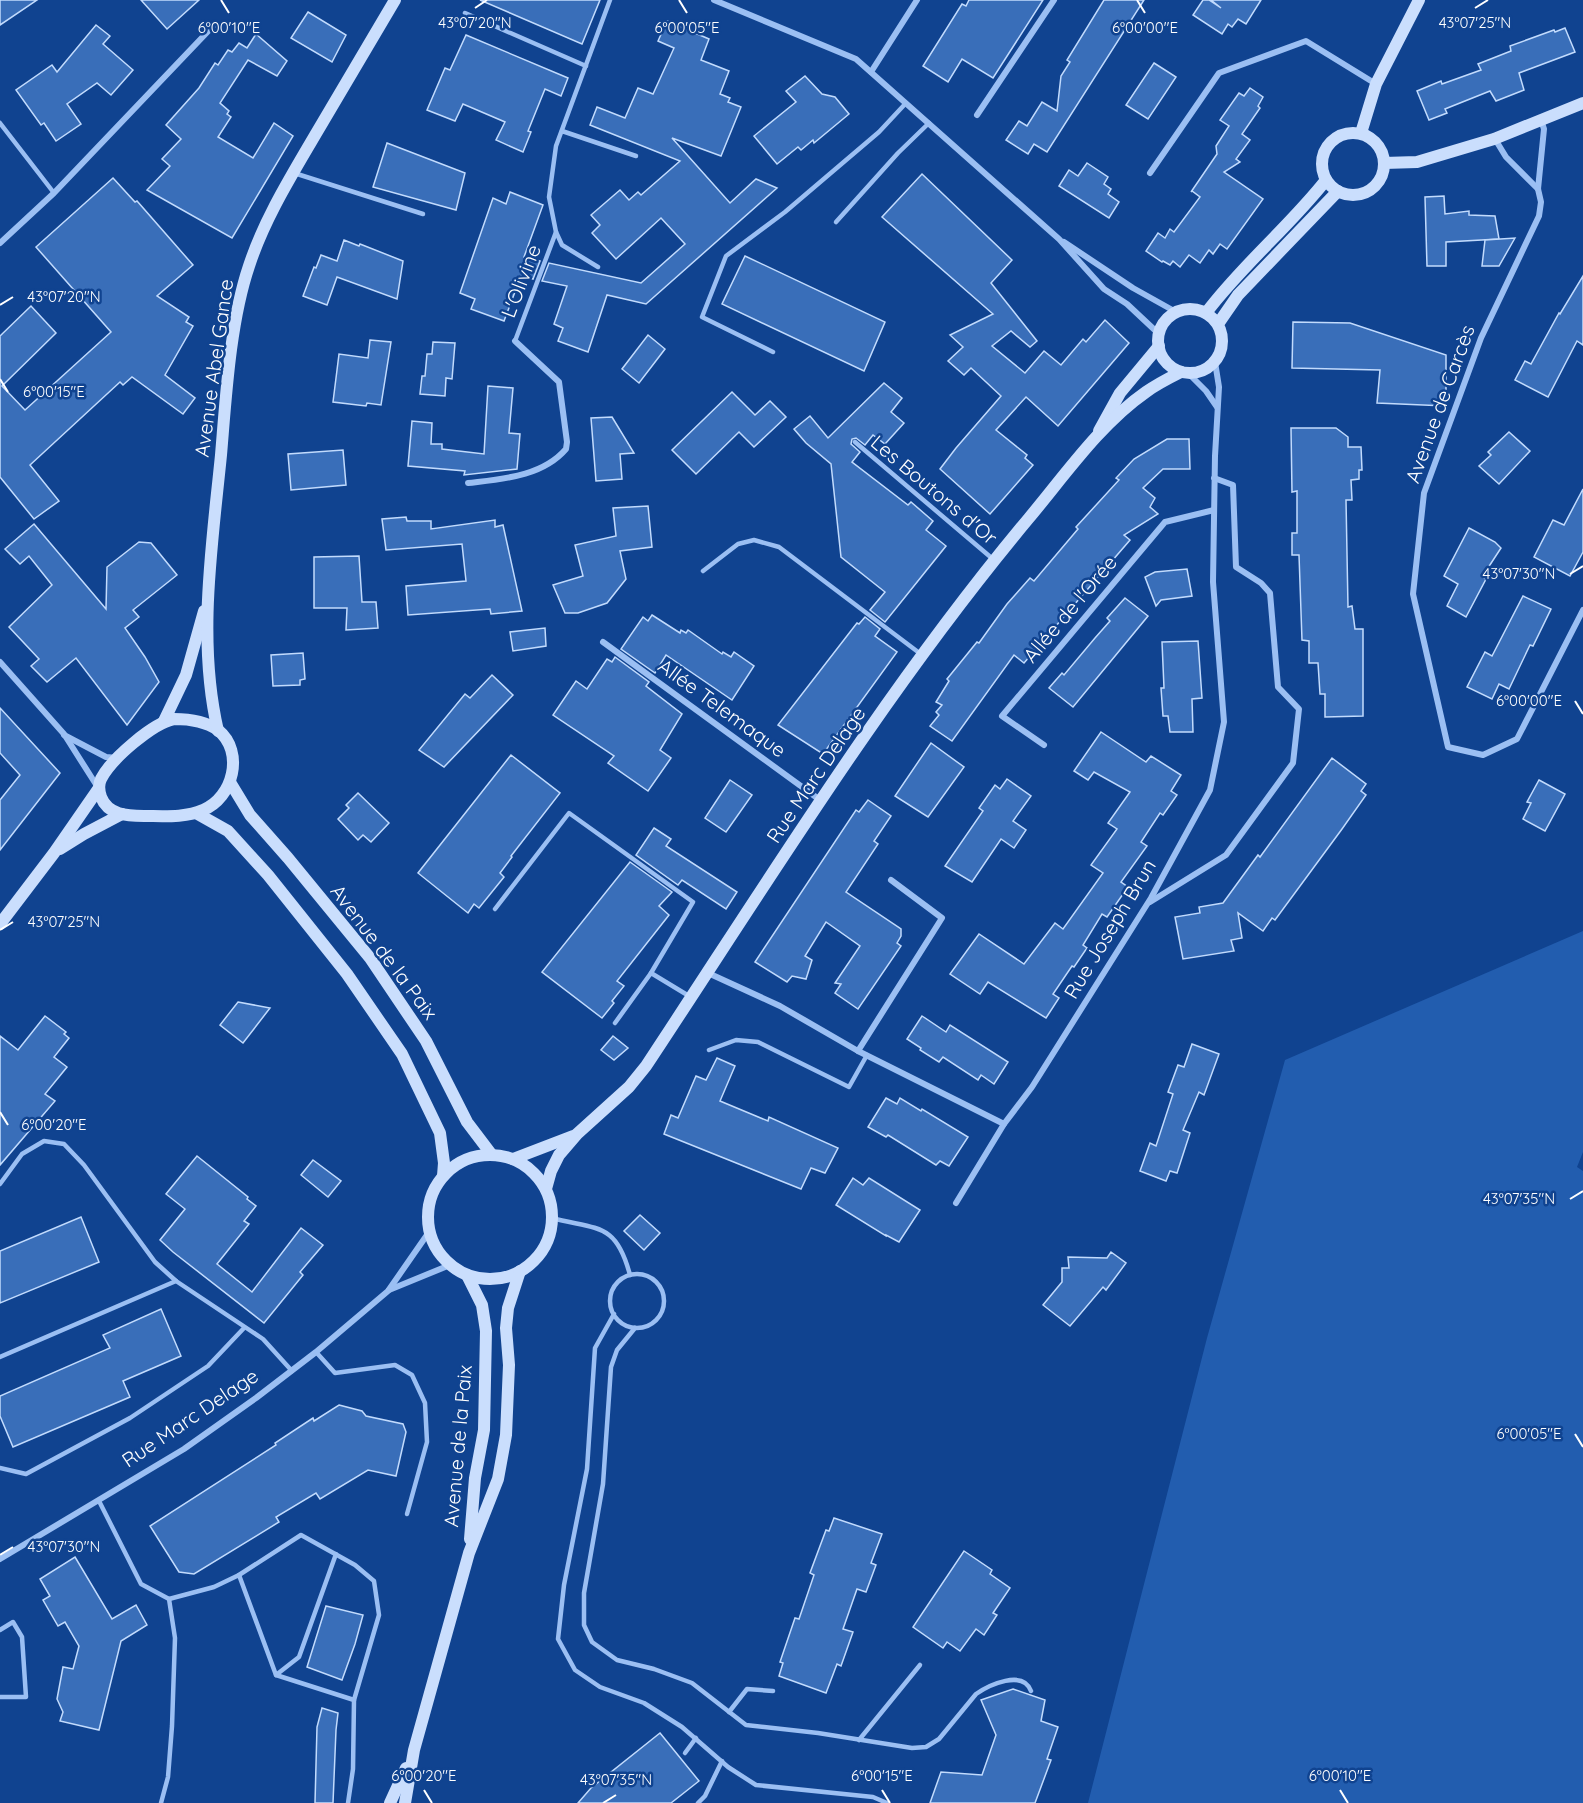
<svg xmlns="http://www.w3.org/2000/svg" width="1583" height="1803" viewBox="0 0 1583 1803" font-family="Quicksand,sans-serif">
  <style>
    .green { fill: #225daf }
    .building { fill: #396eb9; stroke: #c2dbfd; stroke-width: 1.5 }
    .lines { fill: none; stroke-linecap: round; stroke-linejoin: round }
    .lane { stroke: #9bbff3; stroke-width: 4.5 }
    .street { stroke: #9bbff3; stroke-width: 6 }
    .secondary { stroke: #cadefd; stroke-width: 12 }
    .ticks { fill: none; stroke: #fff; stroke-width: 2 }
    .labels { text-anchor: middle; stroke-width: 5; stroke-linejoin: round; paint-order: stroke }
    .street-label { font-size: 20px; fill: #fff; stroke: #104390 }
    .ticks-label { font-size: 15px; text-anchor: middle; fill: #fff; stroke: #104390; stroke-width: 5; stroke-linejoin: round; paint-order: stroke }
  </style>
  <rect width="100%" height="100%" fill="#104390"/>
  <polygon class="green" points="1583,931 1583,1152 1577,1167 1583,1171 1583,1803 1088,1803 1207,1338 1285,1060"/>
  <g class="building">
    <polygon points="0,0 37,0 0,25"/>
    <polygon points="141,0 199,0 167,29"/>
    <polygon points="480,0 600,0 582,44"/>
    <polygon points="969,0 1043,0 993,78 962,59 948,82 923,66 962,4 966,6"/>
    <polygon points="1104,0 1144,0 1047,152 1034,144 1028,154 1006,140 1019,121 1027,126 1042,102 1057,111 1061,76 1070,62 1067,60"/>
    <polygon points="1203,0 1209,0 1221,8 1211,0 1261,0 1246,24 1238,19 1232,27 1228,24 1222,34 1193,15"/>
    <polygon points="308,12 346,35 332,62 291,38"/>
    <polygon points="667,21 709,39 701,60 729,71 720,94 730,98 728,102 741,107 721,156 672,138 730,203 756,179 777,188 646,304 607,295 588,352 558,341 563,328 554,324 567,286 542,281 549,263 641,283 685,244 661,218 616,259 592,233 600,225 591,215 620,190 629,200 638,192 641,195 680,161 590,125 597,107 625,118 638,88 653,94 674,48 658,41"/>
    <polygon points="96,25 110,36 103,44 133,70 111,95 97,83 67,104 81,124 56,141 44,123 41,125 16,90 52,65 57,72"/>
    <polygon points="1565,28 1575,52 1519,73 1524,90 1496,101 1490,91 1445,109 1447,113 1429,120 1417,91 1441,81 1442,84 1481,70 1478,64 1511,51 1510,46 1554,30 1555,32"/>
    <polygon points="256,34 287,61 277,76 248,60 220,103 229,111 227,114 231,117 218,137 253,158 274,123 293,136 232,238 147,190 170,166 162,159 181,139 166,125 199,88 215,63 218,65 228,50 232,52 239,43 247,48"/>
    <polygon points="466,35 568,78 561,96 545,89 528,131 531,132 523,152 496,140 505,122 463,104 455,121 427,110 445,68 450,70"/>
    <polygon points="1154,63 1176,77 1148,119 1126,105"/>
    <polygon points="805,76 822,94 835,97 849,114 814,143 813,140 801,150 798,147 777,164 754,136 796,102 786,91"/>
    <polygon points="1250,88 1263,97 1258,106 1260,108 1242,134 1250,140 1236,159 1240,162 1224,172 1263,199 1227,249 1220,244 1213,254 1209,250 1200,263 1189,255 1180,267 1173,261 1170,265 1163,261 1162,262 1146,251 1158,233 1165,238 1170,229 1174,232 1200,197 1192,191 1191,192 1217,154 1216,146 1229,126 1220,120 1239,93 1244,96"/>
    <polygon points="387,143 465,173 456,210 373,187"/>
    <polygon points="1087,163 1108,177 1104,184 1111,189 1108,194 1119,202 1109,218 1059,186 1069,170 1078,176"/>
    <polygon points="922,174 1012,260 991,283 1037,341 1030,347 1011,331 992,346 1025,373 1044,351 1061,365 1083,339 1086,342 1105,320 1129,343 1058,426 1026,397 996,430 1027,455 1025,458 1033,465 990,514 940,469 956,448 1001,396 971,368 964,375 948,361 963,347 950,335 993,314 882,217"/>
    <polygon points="113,178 135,202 137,201 193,265 157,296 189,317 186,322 193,326 165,375 195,398 183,414 132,377 123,385 120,382 30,465 59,501 34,519 0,477 0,336 31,306 56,333 2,386 25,410 111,332 36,247"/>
    <polygon points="510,192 543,205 524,257 540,261 533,279 521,276 504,321 471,309 475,299 460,293 493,198 506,204"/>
    <polygon points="1444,196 1445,214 1469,211 1469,215 1495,216 1499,239 1446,242 1446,266 1427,266 1425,197"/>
    <polygon points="1515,238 1499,266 1482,266 1485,240"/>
    <polygon points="344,240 359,246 360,244 403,261 397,299 337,277 327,305 303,296 314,267 316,268 321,255 337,261"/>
    <polygon points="745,256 885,322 864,371 722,304"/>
    <polygon points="1583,276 1583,345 1577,341 1548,397 1515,380 1525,361 1531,364 1559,313 1560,314"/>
    <polygon points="1293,322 1350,323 1446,355 1446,406 1377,403 1380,370 1292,368"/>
    <polygon points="648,335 665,349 639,383 622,369"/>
    <polygon points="370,340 391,342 381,405 367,403 366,406 333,402 339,354 368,358"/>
    <polygon points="433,342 455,343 452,379 446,378 445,396 420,394 422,376 425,376 427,354 432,354"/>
    <polygon points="884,383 902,398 891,412 904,423 885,444 873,435 865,445 856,438 852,439 851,444 860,452 852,462 908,505 911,502 933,521 926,530 946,546 885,622 870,610 885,592 841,557 831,464 806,443 794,429 810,416 828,438"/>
    <polygon points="488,386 513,388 509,433 520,434 517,469 464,475 465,471 408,466 412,421 432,423 431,444 442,444 442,449 484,454"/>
    <polygon points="732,392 755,415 770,401 786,417 754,447 739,432 696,474 672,450"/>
    <polygon points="612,417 634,453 620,454 622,479 596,481 591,418"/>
    <polygon points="1291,428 1336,428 1348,437 1348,447 1361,447 1362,470 1359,470 1359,479 1351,480 1352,500 1346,500 1348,607 1352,606 1355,629 1363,629 1363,716 1325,717 1325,694 1320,694 1318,663 1309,663 1309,641 1302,640 1299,555 1292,555 1292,533 1297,533 1297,491 1292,492"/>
    <polygon points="1509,432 1530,451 1499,484 1479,466 1491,455 1488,452"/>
    <polygon points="1167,439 1189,439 1190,469 1163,469 1143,488 1155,498 1150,507 1158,514 1124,535 1130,540 1024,663 1014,655 952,741 930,726 939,715 936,712 942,705 936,702 949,681 947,679 977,642 979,643 1007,604 1030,578 1034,581 1078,529 1076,527 1119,480 1116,478 1134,459"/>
    <polygon points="343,450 346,485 291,490 288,454"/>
    <polygon points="1583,489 1583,552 1570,576 1534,557 1553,520 1564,525"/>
    <polygon points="648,506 652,547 620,551 626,579 607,603 578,613 565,613 553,585 583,576 575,545 616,536 613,508"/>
    <polygon points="406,517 407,521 431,521 431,529 495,520 495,527 503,525 522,611 491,614 490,609 408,615 406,586 466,581 462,544 386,550 382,519"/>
    <polygon points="34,524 106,609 107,567 139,542 151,543 177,575 133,610 139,617 125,628 145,657 159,682 127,725 76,658 47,682 31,666 39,659 9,627 52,585 29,556 20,564 5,549"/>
    <polygon points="1469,528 1495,542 1501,548 1482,577 1486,579 1466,617 1447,606 1458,584 1444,576"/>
    <polygon points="359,556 362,602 376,602 378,628 346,630 347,608 314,608 314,557"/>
    <polygon points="1187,569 1192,596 1161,600 1156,606 1145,577 1155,572"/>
    <polygon points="1523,596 1551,609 1533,646 1530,645 1509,689 1499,684 1492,699 1467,687 1485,652 1492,656"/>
    <polygon points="1125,598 1148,616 1073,707 1049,688 1062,673 1064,675 1095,638 1110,621 1107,618"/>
    <polygon points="652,615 680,633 681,630 686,633 688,630 722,654 723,652 731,657 734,652 754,666 732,700 666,655 655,673 621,649 643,617 648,621"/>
    <polygon points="865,617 880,629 875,636 897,652 823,754 778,725 857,623 859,624"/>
    <polygon points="545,628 546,646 513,651 510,632"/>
    <polygon points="1198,641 1202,698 1192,699 1193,732 1170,732 1168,716 1163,716 1161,688 1164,688 1162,642"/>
    <polygon points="303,653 305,679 300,680 300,685 273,686 271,655"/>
    <polygon points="615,657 649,682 646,686 682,714 660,750 671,758 648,791 608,763 614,756 553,715 576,681 587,689 607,659 612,662"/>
    <polygon points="492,675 513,695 444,767 419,750 465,694 470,698"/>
    <polygon points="0,708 60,773 0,850 0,800 20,775 0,753"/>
    <polygon points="1101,732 1146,762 1151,756 1181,775 1171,791 1177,795 1163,815 1160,813 1141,842 1147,846 1121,882 1128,887 1107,917 1102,914 1083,945 1087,948 1074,967 1072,966 1053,994 1059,998 1046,1018 988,982 980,994 950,974 979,934 1024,964 1055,923 1063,929 1103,873 1091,865 1117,829 1108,823 1130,792 1094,772 1088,780 1074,771"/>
    <polygon points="931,743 964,767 928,817 895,796"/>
    <polygon points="511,755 560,793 511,856 512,857 500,873 504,877 479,908 474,904 468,913 418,873"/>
    <polygon points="1332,758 1366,784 1361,791 1366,795 1342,829 1275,920 1272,918 1263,931 1238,913 1242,938 1231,940 1234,951 1183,959 1175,917 1200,913 1199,907 1223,903 1258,855 1260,857"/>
    <polygon points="1007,779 1031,796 1013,821 1026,830 1014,848 1001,839 972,882 945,866 983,811 979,808 995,785 1000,789"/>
    <polygon points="730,780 752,795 726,832 705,818"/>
    <polygon points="1539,780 1565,794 1545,831 1523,819 1531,803 1527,802"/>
    <polygon points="358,793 389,823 371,842 363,835 358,840 338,819 349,808 346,805"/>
    <polygon points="868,800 891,816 874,841 878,844 846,892 901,929 901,936 897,943 901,946 858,1009 835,993 841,984 835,983 860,946 826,922 805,956 812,960 806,979 792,976 787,982 755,962 856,810 859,812"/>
    <polygon points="654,828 671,839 666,846 737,892 726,909 682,880 678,885 636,855"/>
    <polygon points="630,862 672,892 659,906 669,915 617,981 624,986 612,1001 614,1003 602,1018 542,972"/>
    <polygon points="238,1002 270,1008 243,1043 220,1025"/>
    <polygon points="45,1016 66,1032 64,1034 69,1038 54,1057 67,1067 45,1094 55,1101 0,1165 0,1036 18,1050"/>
    <polygon points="922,1016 946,1032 950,1025 1008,1062 994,1084 981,1075 978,1080 943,1057 939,1062 920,1050 921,1048 907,1039"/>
    <polygon points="613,1036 628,1048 614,1060 601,1050"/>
    <polygon points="1192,1044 1219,1054 1204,1095 1199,1092 1183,1130 1190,1133 1177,1173 1170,1171 1166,1181 1140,1171 1150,1143 1156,1146 1173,1094 1168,1092 1178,1065 1184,1067"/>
    <polygon points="717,1058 735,1066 720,1101 768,1121 769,1117 838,1148 825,1173 811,1168 801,1189 664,1134 671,1115 678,1118 696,1076 706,1080"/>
    <polygon points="886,1098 897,1104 900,1098 921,1111 922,1109 968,1137 949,1166 940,1161 936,1165 888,1135 886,1137 868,1127"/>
    <polygon points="197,1156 248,1197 247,1199 256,1206 244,1221 249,1224 217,1264 252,1292 301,1228 323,1245 300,1272 303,1275 264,1323 173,1252 160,1240 185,1209 166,1194"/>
    <polygon points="313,1160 341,1181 328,1197 301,1175"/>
    <polygon points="853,1178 863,1185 869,1178 920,1210 899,1242 886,1235 886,1236 836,1205"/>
    <polygon points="640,1215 660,1233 644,1250 624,1231"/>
    <polygon points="81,1217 99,1262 0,1303 0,1251"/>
    <polygon points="1111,1252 1126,1263 1106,1290 1103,1287 1070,1326 1043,1305 1062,1282 1062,1268 1069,1268 1068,1257 1107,1258"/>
    <polygon points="161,1309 181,1356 123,1381 130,1397 13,1447 0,1416 0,1396 110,1348 103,1335"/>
    <polygon points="339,1405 362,1411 366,1416 403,1424 406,1432 396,1476 368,1470 320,1499 316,1493 276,1517 279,1522 194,1574 179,1572 150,1526 276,1445 275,1443 313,1418 314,1421"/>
    <polygon points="834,1518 882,1534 871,1563 876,1565 866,1592 857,1589 843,1629 853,1632 841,1666 837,1664 826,1693 779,1676 783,1663 780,1662 795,1618 799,1619 814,1575 810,1573 826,1530 829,1531"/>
    <polygon points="964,1551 992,1570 990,1574 1010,1588 993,1613 997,1615 984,1635 976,1629 960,1651 947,1642 943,1648 913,1627"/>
    <polygon points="75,1557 112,1619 136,1605 147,1625 121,1641 99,1730 60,1721 63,1712 57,1699 63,1667 73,1669 79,1646 65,1622 58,1626 43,1600 50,1596 40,1579"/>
    <polygon points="326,1606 363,1615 355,1644 342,1680 307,1667"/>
    <polygon points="1013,1689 1045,1700 1041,1721 1058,1727 1047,1759 1051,1760 1035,1803 930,1803 941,1772 982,1775 996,1735 981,1700"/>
    <polygon points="322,1708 338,1713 336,1730 333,1803 315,1803 317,1727"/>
    <polygon points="660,1733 699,1781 671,1803 578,1803 591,1788"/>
  </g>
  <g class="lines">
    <g class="lane">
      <polyline points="465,13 586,66"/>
      <polyline points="0,123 54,193"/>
      <polyline points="562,131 636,156"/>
      <polyline points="294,173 423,214"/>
      <polyline points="836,222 898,153 929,123"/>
      <polyline points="598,267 562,245 556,232 549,197 556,146 610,0"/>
      <polyline points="515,341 556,232"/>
      <polyline points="773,352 702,317 726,256 785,212 879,132 906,103"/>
      <polyline points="855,442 994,560"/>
      <polyline points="703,571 738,544 754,540 779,547 922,655"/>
      <polyline points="495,909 569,813 693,902 651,973"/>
      <polyline points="615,1023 651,973 689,996"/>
      <polyline points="709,1050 736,1040 758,1042 849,1087 867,1055"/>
      <polyline points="0,1184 22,1154 44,1141 64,1144 84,1165 155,1262 176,1281 263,1339 292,1371"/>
      <path d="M552,1218c46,12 64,4 78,57"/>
      <circle cx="637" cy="1301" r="27"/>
      <polyline points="614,1314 595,1348 587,1469 564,1585 558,1639 575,1670 600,1687 644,1703 682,1727 728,1767 756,1785 873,1797 887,1803"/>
      <path d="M635,1328l-18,22 -6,17 -8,117 -19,109v32l8,17 25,18 37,9 38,14 54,42 72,8 94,15 14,-1 13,-8 37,-45c13,-9 47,-25 55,-3"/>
      <polyline points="316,1352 335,1373 395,1365 412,1375 425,1403 427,1442 407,1514"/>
      <polyline points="0,1357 176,1281"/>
      <polyline points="0,1468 26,1474 130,1418 208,1366 244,1328"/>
      <polyline points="99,1501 141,1584 169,1599 214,1587 239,1575 276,1675 354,1700 353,1769 348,1803"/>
      <polyline points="239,1575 301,1535 355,1565 374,1581 379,1615 354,1700"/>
      <polyline points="0,1630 13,1622 22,1637 26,1697 0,1697"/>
      <polyline points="276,1675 299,1657 336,1554"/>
      <polyline points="729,1712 747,1689 773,1691"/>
      <polyline points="859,1740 920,1665"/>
      <polyline points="685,1753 696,1738"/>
      <polyline points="161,1803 168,1777 172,1726 175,1638 169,1599"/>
      <polyline points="698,1803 705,1796 722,1761"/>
    </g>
    <g class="street">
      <polyline points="714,0 856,59 1059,239 1104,289 1127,304 1159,334"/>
      <polyline points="871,72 917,0"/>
      <polyline points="977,115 1054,0"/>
      <polyline points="1541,120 1544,129 1538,189 1541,202 1539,216 1481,338 1424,493 1413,594 1448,747 1483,755 1517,739 1583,610"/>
      <polyline points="1495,139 1506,157 1538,189"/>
      <polyline points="1150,173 1219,73 1306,41 1376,84"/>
      <polyline points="1064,242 1133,288 1176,312"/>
      <polyline points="0,243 54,193 215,24"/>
      <polyline points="1188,373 1206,391 1217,407"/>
      <path d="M468,483c33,-4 74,-6 98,-34l1,-7 -8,-60 -44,-41"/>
      <polyline points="603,642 820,800"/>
      <polyline points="0,662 64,734 97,786"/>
      <polyline points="64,735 106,757 118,758"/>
      <polyline points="1044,745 1002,716 1165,522 1214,510"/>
      <polyline points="1150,902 1226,855 1293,763 1299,709 1278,687 1270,593 1261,583 1236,567 1233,485 1214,478"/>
      <polyline points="708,973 780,1006 858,1051 1004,1124"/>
      <polyline points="858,1051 942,918 891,880"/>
      <polyline points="956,1203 1004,1124 1032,1087 1151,898 1210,790 1224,722 1213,582 1215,456 1219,387 1215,362"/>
      <polyline points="389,1290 450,1265"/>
      <polyline points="0,1559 184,1449 256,1398 316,1352 388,1291 429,1232"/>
    </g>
    <g class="secondary">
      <circle cx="1353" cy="164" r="31"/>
      <polyline points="1361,133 1376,84 1419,0"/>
      <polyline points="1384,163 1417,162 1494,139 1583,103"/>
      <circle cx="1190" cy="341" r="32"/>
      <path d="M1206,313c36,-48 83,-86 120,-133"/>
      <polyline points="1218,324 1238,295 1338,191"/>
      <polyline points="1099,431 1120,393 1159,346"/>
      <path d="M174,719c15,0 31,2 44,11 27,22 15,68 -15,80 -17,8 -41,6 -59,6 -17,0 -36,-1 -43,-19 -2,-6 -3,-12 0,-18 10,-20 52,-56 73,-60z"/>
      <polyline points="164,721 186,675 204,611"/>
      <path d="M218,731c-21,-90 -6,-185 3,-276 5,-59 9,-133 28,-189 15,-46 41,-88 65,-129 27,-46 54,-91 81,-137"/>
      <polyline points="230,782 250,815 288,858 370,958 426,1041 467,1122 492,1155"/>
      <polyline points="196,813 228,831 268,875 347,974 402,1054 440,1133 444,1163 443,1176"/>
      <polyline points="60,849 84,834 122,814"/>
      <polyline points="0,924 54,853 99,788"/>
      <circle cx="490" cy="1217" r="62"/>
      <polyline points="513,1159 573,1136"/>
      <path d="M546,1189l5,-18 8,-16 18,-21 52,-47 17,-21c123,-186 240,-377 383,-548 36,-43 71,-94 117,-126 11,-8 23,-14 35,-20"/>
      <polyline points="467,1275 482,1305 486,1331 484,1430 475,1478 470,1539"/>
      <polyline points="390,1803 406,1768"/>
      <polyline points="405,1803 414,1750 469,1553 498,1479 506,1435 509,1365 506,1328 508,1308 520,1271"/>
    </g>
  </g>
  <path class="ticks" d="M221,0l8,13M679,0l8,13M1137,0l8,13M475,8l12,-8M1475,8l13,-8M0,305l13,-8M0,379l8,13M1570,574l13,-8M1575,701l8,13M0,930l13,-8M0,1112l8,13M1570,1199l13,-8M1575,1434l8,13M0,1555l13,-8M424,1790l8,13M882,1790l8,13M1340,1790l8,13M603,1803l13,-8"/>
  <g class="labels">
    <g class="street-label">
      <text transform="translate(521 281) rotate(-69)" y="7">L'Olivine</text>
      <text transform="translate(214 368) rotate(-82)" y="7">Avenue Abel Gance</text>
      <text transform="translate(1440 404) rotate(-70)" y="7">Avenue de Carcès</text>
      <text transform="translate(934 490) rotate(40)" y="7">Les Boutons d'Or</text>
      <text transform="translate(1070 609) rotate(-50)" y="7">Allée de l'Orée</text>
      <text transform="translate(722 708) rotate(36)" y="7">Allée Telemaque</text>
      <text transform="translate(816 775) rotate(-56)" y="7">Rue Marc Delage</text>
      <text transform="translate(1110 929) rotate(-59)" y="7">Rue Joseph Brun</text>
      <text transform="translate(384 952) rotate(53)" y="7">Avenue de la Paix</text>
      <text transform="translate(190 1418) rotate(-34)" y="7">Rue Marc Delage</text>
      <text transform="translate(458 1446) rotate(-85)" y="7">Avenue de la Paix</text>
    </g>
  </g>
  <g class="ticks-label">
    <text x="475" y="28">43°07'20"N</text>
    <text x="1475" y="28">43°07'25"N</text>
    <text x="229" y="33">6°00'10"E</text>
    <text x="687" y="33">6°00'05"E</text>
    <text x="1145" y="33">6°00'00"E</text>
    <text x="64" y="302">43°07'20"N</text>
    <text x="54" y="397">6°00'15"E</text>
    <text x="1519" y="579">43°07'30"N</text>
    <text x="1529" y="706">6°00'00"E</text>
    <text x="64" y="927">43°07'25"N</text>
    <text x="54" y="1130">6°00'20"E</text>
    <text x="1519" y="1204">43°07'35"N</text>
    <text x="1529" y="1439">6°00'05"E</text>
    <text x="64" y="1552">43°07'30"N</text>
    <text x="424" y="1781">6°00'20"E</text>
    <text x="882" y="1781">6°00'15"E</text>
    <text x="1340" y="1781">6°00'10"E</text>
    <text x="616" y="1785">43°07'35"N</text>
  </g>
</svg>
